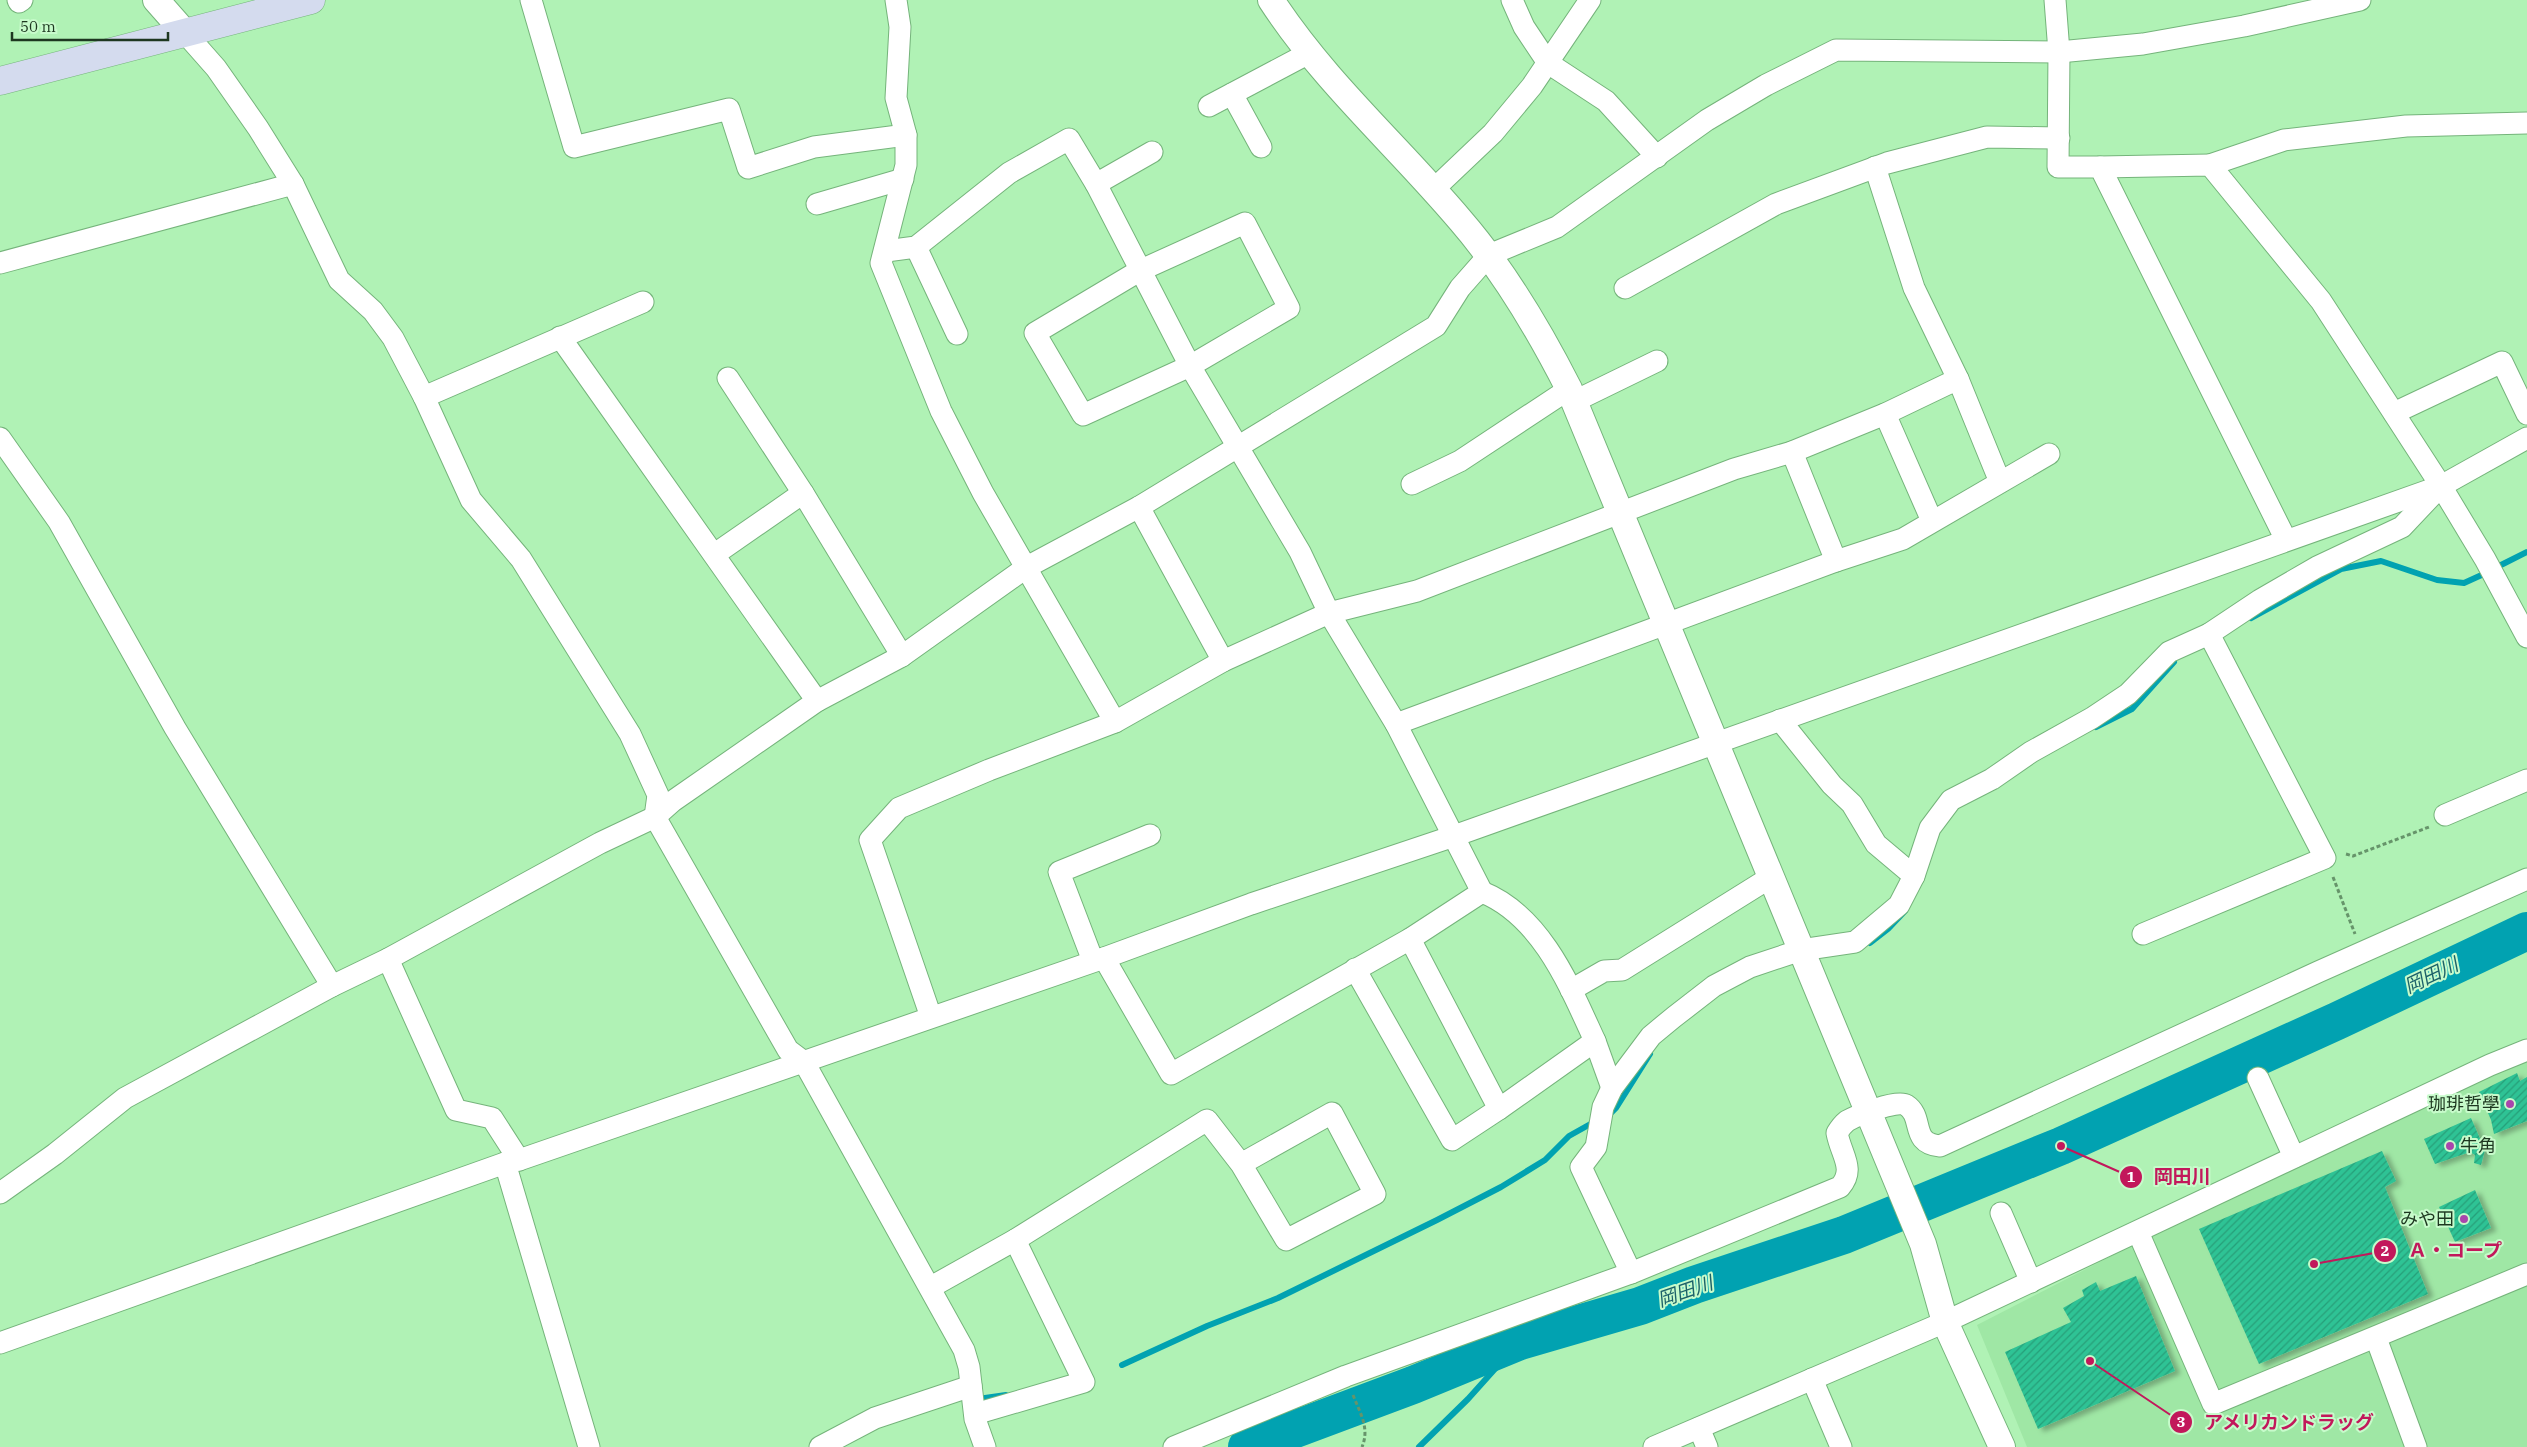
<svg xmlns="http://www.w3.org/2000/svg" width="2527" height="1447" viewBox="0 0 2527 1447" font-family="'IBM Plex Serif','Noto Sans JP',serif">
  <style>
    .built { fill: #9fe7a5 }
    .lines { fill: none; stroke-linecap: round; stroke-linejoin: round }
    .stream { stroke: #01a2b1; stroke-width: 6 }
    .river { stroke: #01a2b1; stroke-width: 38 }
    .building { fill: url(#building-hatch); filter: url(#shadow) }
    .minor-casing { stroke: #75b47b; stroke-width: 23 }
    .tertiary-casing { stroke: #75b47b; stroke-width: 28 }
    .secondary-casing { stroke: #75b47b; stroke-width: 29 }
    .path { stroke: #66946a; stroke-width: 3; stroke-dasharray: 4 2.5; stroke-linecap: butt }
    .minor { stroke: #fff; stroke-width: 21 }
    .tertiary { stroke: #fff; stroke-width: 26 }
    .secondary { stroke: #d4dbee; stroke-width: 28 }
    .poi-dot { fill: #a946ac; stroke: #c7fbcb; stroke-width: 2 }
    .labels { text-anchor: middle; stroke-width: 4; stroke-linejoin: round; paint-order: stroke }
    .poi-label { font-size: 18px; fill: #1d3720; stroke: #c7fbcb; text-anchor: end }
    .water-label { font-size: 19px; font-style: italic; fill: #1c6169; stroke: #c7fbcb }
    .leader { fill: none; stroke: #c2185b; stroke-width: 2 }
    .callout-dot { fill: #c2185b; stroke: #c7fbcb; stroke-width: 2 }
    .mark-label { font-size: 15px; text-anchor: middle; font-weight: bold; fill: #fff }
    .callout-label { font-size: 19px; text-anchor: middle; font-weight: bold; fill: #c2185b; stroke: #c7fbcb; stroke-width: 4; stroke-linejoin: round; paint-order: stroke }
  </style>
  <defs>
    <pattern id="building-hatch" width="6" height="6" patternUnits="userSpaceOnUse" patternTransform="scale(1.25)"><rect width="6" height="6" fill="#2fc395"/><path d="M-1 1l2-2M0 6l6-6M5 7l2-2" fill="none" stroke="#279f79"/></pattern>
    <filter id="shadow"><feDropShadow dx="5.5" dy="3" stdDeviation="2.5" flood-color="#0004"/></filter>
  </defs>
  <rect width="100%" height="100%" fill="#b0f2b5"/>
  <polygon class="built" points="2527,1058 2527,1447 2027,1447 1977,1325 2158,1232"/>
  <g class="lines">
    <g class="stream">
      <polyline points="2499,566 2527,552"/>
      <polyline points="2251,618 2341,569 2381,561 2437,580 2464,583 2486,573"/>
      <polyline points="2096,727 2132,709 2174,662"/>
      <polyline points="1870,943 1888,929 1905,911"/>
      <polyline points="1611,1113 1616,1108 1650,1054"/>
      <polyline points="1122,1365 1207,1326 1278,1298 1437,1220 1501,1187 1545,1160 1569,1136 1594,1122"/>
      <polyline points="985,1398 1006,1395"/>
      <polyline points="1419,1447 1468,1399 1520,1341"/>
    </g>
    <polyline class="river" points="1247,1447 1413,1385 1520,1341 1640,1306 1694,1285 1844,1235 2061,1146 2337,1021 2527,931"/>
  </g>
  <g class="building">
    <polygon points="2517,1073 2520,1081 2527,1077 2527,1121 2494,1134 2491,1120 2479,1092"/>
    <polygon points="2471,1118 2485,1150 2481,1165 2474,1163 2475,1155 2470,1152 2435,1164 2424,1139"/>
    <polygon points="2382,1151 2396,1181 2385,1187 2428,1294 2259,1364 2199,1229"/>
    <polygon points="2475,1190 2491,1228 2455,1242 2439,1207"/>
    <polygon points="2136,1276 2175,1371 2038,1429 2005,1352 2071,1322 2063,1308 2084,1296 2082,1290 2096,1282 2100,1291"/>
  </g>
  <g class="lines">
    <g class="minor-casing">
      <g id="minor">
        <polyline points="18,0 19,2 22,0"/>
        <polyline points="531,0 574,147 729,109 748,168 814,147 906,135"/>
        <polyline points="896,0 900,27 896,98 906,135 906,165 881,263 941,411 983,493 1115,722"/>
        <polyline points="1512,0 1524,27 1548,63 1606,101 1657,157"/>
        <polyline points="2055,0 2059,52 2058,167 2100,167 2286,540"/>
        <polyline points="186,34 216,68 258,128 293,184 339,280 373,311 393,338 424,397 643,302"/>
        <polyline points="1232,94 1261,147"/>
        <polyline points="1209,106 1309,53"/>
        <polyline points="2210,165 2284,140 2406,126 2527,123"/>
        <polyline points="1875,167 1914,288 1958,379"/>
        <polyline points="2100,167 2210,165 2321,301 2441,486 2485,559 2527,637"/>
        <polyline points="1096,184 1152,152"/>
        <polyline points="1433,190 1493,133 1532,86 1590,0"/>
        <polyline points="817,204 903,179"/>
        <polygon points="1245,223 1289,308 1190,366 1083,415 1035,333 1139,271"/>
        <polyline points="916,247 957,334"/>
        <polyline points="886,251 916,247 1009,173 1069,139 1096,184 1190,366 1300,552 1329,613 1396,724 1482,892 1410,939 1171,1074 1104,958"/>
        <polyline points="0,263 293,184"/>
        <polyline points="1625,288 1776,204 1887,163 1987,137 2059,138"/>
        <polyline points="560,337 817,701"/>
        <polyline points="728,378 803,493 902,656"/>
        <polyline points="424,397 471,500 521,559 630,734 658,795 655,817 788,1050 804,1062 964,1350 969,1367 975,1419 985,1447"/>
        <polyline points="1575,401 1657,361"/>
        <polyline points="2394,413 2502,362 2527,414"/>
        <polyline points="1885,414 1932,521"/>
        <polyline points="0,438 59,522 175,728 332,986"/>
        <polyline points="1792,452 1836,561"/>
        <polyline points="1412,484 1460,461 1569,389"/>
        <polyline points="1139,507 1223,661"/>
        <polyline points="715,554 803,493"/>
        <polyline points="1780,720 1832,785 1852,804 1876,844 1914,876"/>
        <polyline points="1396,724 1836,561 1903,539 2049,454"/>
        <polyline points="2445,815 2527,780"/>
        <path d="M1482,892c60,24 88,95 113,149l-96,68"/>
        <polyline points="2143,934 2325,858 2209,634"/>
        <polyline points="388,959 456,1110 492,1118 519,1160"/>
        <polyline points="1093,961 1059,872 1150,835"/>
        <polyline points="1355,969 1452,1140 1499,1109 1410,939"/>
        <polyline points="1571,990 1604,971 1622,970 1771,877"/>
        <polyline points="931,1017 870,840 899,808 989,770 1115,722 1223,661 1329,613 1417,591 1734,469 1792,452 1885,414 1958,379 2000,482"/>
        <polyline points="1595,1041 1612,1088"/>
        <polyline points="2258,1078 2294,1157"/>
        <polyline points="505,1163 589,1447"/>
        <polyline points="0,1193 55,1154 125,1098 332,986 388,959 600,843 655,817 673,801 817,701 902,656 1027,567 1139,507 1436,326 1460,288 1489,255 1557,227 1707,120 1766,85 1836,50 2059,52 2143,44 2244,26 2360,0"/>
        <polyline points="2001,1213 2031,1282"/>
        <polyline points="2138,1232 2213,1404 2527,1274"/>
        <polyline points="1631,1273 1581,1167 1596,1147 1603,1107 1612,1088 1651,1036 1674,1017 1714,986 1750,967 1801,950 1855,942 1899,905 1914,876 1930,828 1951,800 1992,779 2031,752 2092,718 2128,694 2169,652 2209,634 2260,600 2317,567 2402,527 2437,490"/>
        <polyline points="931,1287 1015,1240 1207,1120 1241,1164 1286,1240 1375,1194 1332,1113 1241,1164"/>
        <polyline points="2376,1338 2416,1447"/>
        <polyline points="0,1343 505,1163 519,1160 1104,958 1251,904 1454,836 2441,486 2527,438"/>
        <polyline points="1812,1379 1841,1447"/>
        <polyline points="975,1414 1084,1382 1015,1240"/>
        <polyline points="1699,1428 1707,1447"/>
        <polyline points="820,1447 875,1418 971,1386"/>
        <path d="M1174,1447l172,-71 285,-103 209,-86c16,-18 1,-32 -3,-54 3,-5 5,-8 10,-12 9,-5 50,-22 59,-16 19,12 3,38 34,41l378,-174 209,-93"/>
        <polyline points="1654,1447 1945,1322 2490,1065 2527,1050"/>
      </g>
    </g>
    <g class="tertiary-casing">
      <g id="tertiary">
        <polyline points="156,0 186,34"/>
        <path d="M1271,0c55,84 126,145 190,221 44,51 78,109 108,168l354,855 22,78 57,125"/>
      </g>
    </g>
    <g class="secondary-casing">
      <polyline id="secondary" points="0,81 311,0"/>
    </g>
    <g class="path">
      <polyline points="2346,854 2353,856 2429,827"/>
      <polyline points="2333,877 2355,934"/>
      <path d="M1353,1395c7,18 17,33 9,52"/>
    </g>
    <use href="#minor" class="minor"/>
    <use href="#tertiary" class="tertiary"/>
    <use href="#secondary" class="secondary"/>
  </g>
  <g class="poi-dot">
    <circle cx="2510" cy="1104" r="5"/>
    <circle cx="2450" cy="1146" r="5"/>
    <circle cx="2464" cy="1219" r="5"/>
  </g>
  <g class="labels">
    <g class="poi-label">
      <text x="2500" y="1110">珈琲哲學</text>
      <text x="2460" y="1152" text-anchor="start">牛角</text>
      <text x="2454" y="1225">みや田</text>
    </g>
    <g class="water-label">
      <text transform="translate(2431 975) rotate(-25)" y="7">岡田川</text>
      <text transform="translate(1685 1291) rotate(-19)" y="7">岡田川</text>
    </g>
  </g>
  <path class="leader" d="M2061 1146L2131 1177M2314 1264L2385 1251M2090 1361L2181 1422"/>
  <g class="callout-dot">
    <circle cx="2061" cy="1146" r="5"/>
    <circle cx="2314" cy="1264" r="5"/>
    <circle cx="2090" cy="1361" r="5"/>
    <circle cx="2131" cy="1177" r="12"/>
    <circle cx="2385" cy="1251" r="12"/>
    <circle cx="2181" cy="1422" r="12"/>
  </g>
  <g class="mark-label">
    <text x="2131" y="1182">1</text>
    <text x="2385" y="1256">2</text>
    <text x="2181" y="1427">3</text>
  </g>
  <g class="callout-label">
    <text x="2182" y="1183">岡田川</text>
    <text x="2455" y="1257">Ａ・コープ</text>
    <text x="2289" y="1429">アメリカンドラッグ</text>
  </g>
  <path d="M12 32v8h156v-8" fill="none" stroke="#1d3720" stroke-width="2.5"/>
  <text x="20" y="32" font-size="15" fill="#1d3720" stroke="#c7fbcb" stroke-width="4" paint-order="stroke">50 m</text>
</svg>
